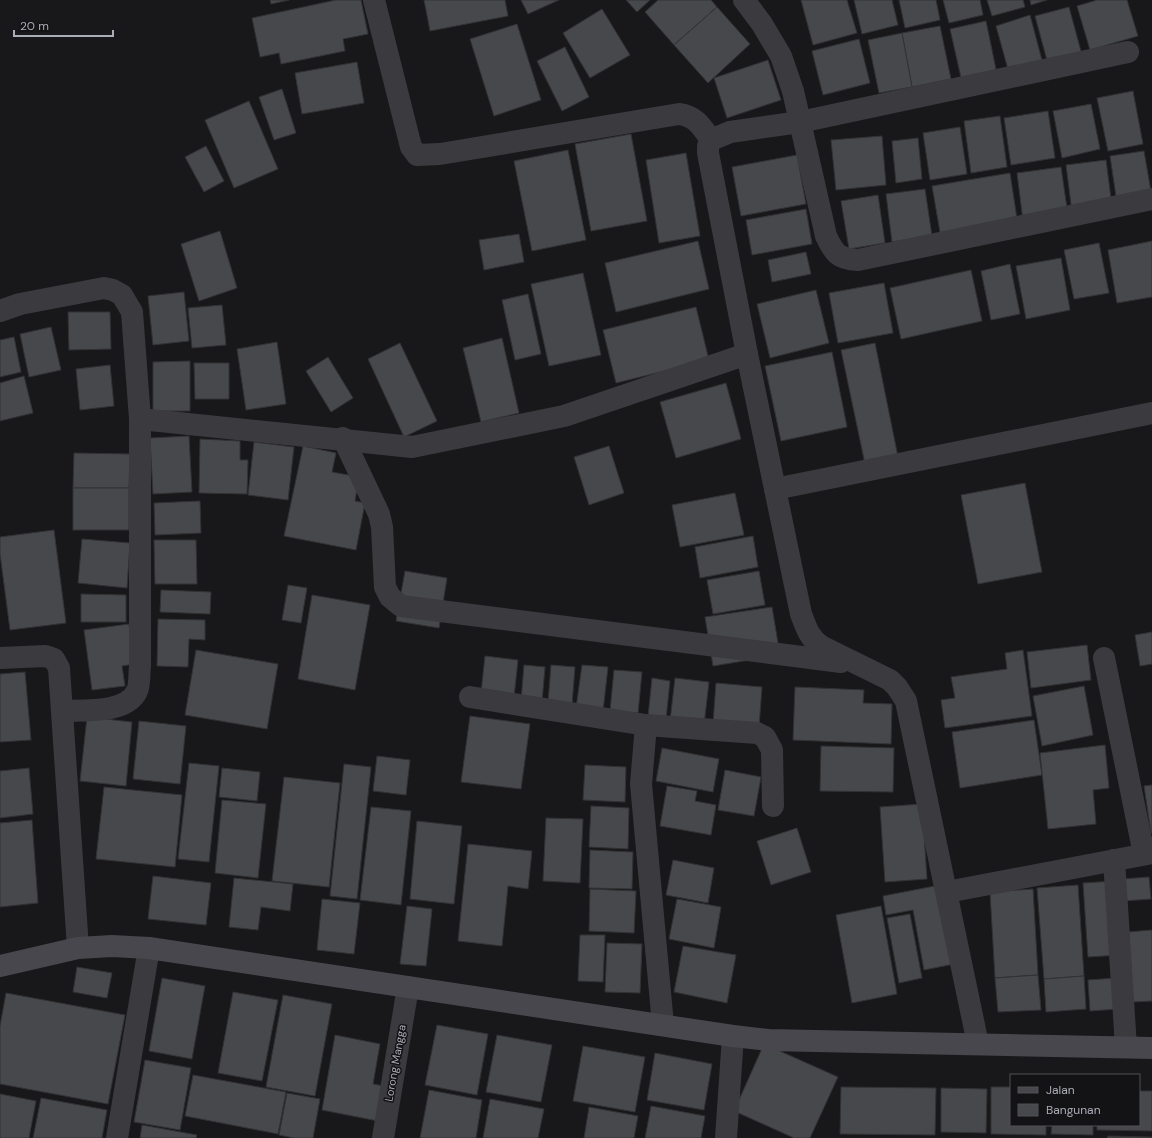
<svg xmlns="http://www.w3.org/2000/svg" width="1152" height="1138" viewBox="0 0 1152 1138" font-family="'DM Sans',sans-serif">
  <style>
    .building { fill: #47484b; stroke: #323235 }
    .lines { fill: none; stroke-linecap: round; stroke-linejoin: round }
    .street { stroke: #3b3b3f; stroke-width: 22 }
    .secondary { stroke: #47474d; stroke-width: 22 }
    .labels { text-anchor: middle; stroke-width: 3; stroke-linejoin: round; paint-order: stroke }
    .street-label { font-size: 11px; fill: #abadb7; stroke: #131214 }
  </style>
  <rect width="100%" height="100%" fill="#181719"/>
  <g class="building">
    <polygon points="270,0 289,0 271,4"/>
    <polygon points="336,0 361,0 368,34 343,39 345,51 281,64 279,53 260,57 252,18"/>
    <polygon points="424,0 505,0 508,16 430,31"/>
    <polygon points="521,0 559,0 528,14"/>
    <polygon points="626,0 650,0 637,12"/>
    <polygon points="658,0 711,0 717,7 674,45 645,12"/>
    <polygon points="801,0 847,0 857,33 813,45"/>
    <polygon points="854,0 892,0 898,25 862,34"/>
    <polygon points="899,0 936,0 940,20 905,28"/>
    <polygon points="943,0 980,0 983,15 949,23"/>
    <polygon points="987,0 1023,0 1025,7 992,16"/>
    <polygon points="1030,0 1047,0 1031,5"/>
    <polygon points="1097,0 1127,0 1138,36 1090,50 1077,6"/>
    <polygon points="717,7 750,44 708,83 674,45"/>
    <polygon points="1069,7 1082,55 1048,64 1035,16"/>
    <polygon points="602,9 630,55 590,78 563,33"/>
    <polygon points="1030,15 1043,64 1009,73 996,26"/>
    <polygon points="986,21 997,74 962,82 950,29"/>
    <polygon points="517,24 541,100 494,116 470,39"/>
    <polygon points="940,26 951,79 912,87 902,33"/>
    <polygon points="902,33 912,87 879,93 868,40"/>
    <polygon points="859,39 870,83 823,95 812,51"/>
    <polygon points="565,47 589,97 562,111 537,61"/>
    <polygon points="768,60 781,100 727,118 714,78"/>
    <polygon points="357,62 364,103 302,114 295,73"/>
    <polygon points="282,89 296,133 274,140 259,97"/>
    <polygon points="1133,91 1143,144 1108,151 1097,98"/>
    <polygon points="249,101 278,169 234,188 205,120"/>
    <polygon points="1091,104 1100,149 1062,158 1053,111"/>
    <polygon points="1048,111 1055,158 1011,165 1004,118"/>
    <polygon points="1000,116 1007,167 971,173 964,121"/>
    <polygon points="960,127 967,174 930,180 923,133"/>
    <polygon points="631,134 647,221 591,231 575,144"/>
    <polygon points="882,136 886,185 836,190 831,140"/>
    <polygon points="918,138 922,179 896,183 892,141"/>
    <polygon points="206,146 224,181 204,192 185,157"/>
    <polygon points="568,150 586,240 532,251 514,161"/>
    <polygon points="1144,151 1152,197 1117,203 1110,156"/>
    <polygon points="686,153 700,236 659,243 646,160"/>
    <polygon points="797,155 806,204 741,216 732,167"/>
    <polygon points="1106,160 1112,206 1072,212 1066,165"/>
    <polygon points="1061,167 1068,215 1023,221 1017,173"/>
    <polygon points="1010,173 1018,225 941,238 932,186"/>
    <polygon points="925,189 932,236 892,242 886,194"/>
    <polygon points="878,195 885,243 849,249 841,201"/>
    <polygon points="806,209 812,244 752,255 746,220"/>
    <polygon points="220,231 237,288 199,301 181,244"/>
    <polygon points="519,234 524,262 484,270 479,240"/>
    <polygon points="698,241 709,289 616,312 605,263"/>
    <polygon points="1152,241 1152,297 1117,303 1108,250"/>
    <polygon points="1099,243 1109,293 1074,299 1064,250"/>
    <polygon points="806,252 811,274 772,282 768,260"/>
    <polygon points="1061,258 1070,310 1026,319 1016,266"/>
    <polygon points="1010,264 1020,314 991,320 981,271"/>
    <polygon points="971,270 982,321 901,339 890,288"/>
    <polygon points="583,273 601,355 549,366 531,284"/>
    <polygon points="884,283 893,333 838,343 829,293"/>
    <polygon points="816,290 829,343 770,358 757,304"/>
    <polygon points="184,292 189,341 153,345 148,296"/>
    <polygon points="528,294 541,354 515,360 502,300"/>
    <polygon points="222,305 226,345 192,348 188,308"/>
    <polygon points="696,307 709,360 616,383 603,330"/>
    <polygon points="68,312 110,312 111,349 69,350"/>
    <polygon points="51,327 61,370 29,377 20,334"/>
    <polygon points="14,337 21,372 0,377 0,340"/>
    <polygon points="502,338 519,413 481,422 463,348"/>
    <polygon points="277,342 286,404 246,410 237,349"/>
    <polygon points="400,343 437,421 404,437 368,359"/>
    <polygon points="875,343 898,457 865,464 841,350"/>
    <polygon points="832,352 847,427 781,441 765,366"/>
    <polygon points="328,357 353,398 331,412 306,371"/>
    <polygon points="190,361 190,411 153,411 153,362"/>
    <polygon points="194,363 229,363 229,399 195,399"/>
    <polygon points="110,365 114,406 80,410 76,369"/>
    <polygon points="24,376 33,413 0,421 0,383"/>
    <polygon points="726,383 741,439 676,458 660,402"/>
    <polygon points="189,436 192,492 153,494 150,438"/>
    <polygon points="200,439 240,441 240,460 248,460 247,494 199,493"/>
    <polygon points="254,442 294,447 288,500 248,495"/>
    <polygon points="303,446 336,453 332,472 359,477 355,501 365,503 356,550 284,536"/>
    <polygon points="609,446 624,493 589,505 574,457"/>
    <polygon points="74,453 130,454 129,488 73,488"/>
    <polygon points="1025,483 1042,572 978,584 961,495"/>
    <rect x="73" y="488" width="56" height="42"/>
    <polygon points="735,493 744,535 680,547 672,505"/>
    <polygon points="200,501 201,533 155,535 154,503"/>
    <polygon points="54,530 66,623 10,630 0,554 0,537"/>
    <polygon points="753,536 758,567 700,578 695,547"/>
    <polygon points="82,539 130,543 127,588 78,583"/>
    <polygon points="154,540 196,540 197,584 155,584"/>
    <polygon points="405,571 447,578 439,628 396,621"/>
    <polygon points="759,571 765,605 713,614 707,580"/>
    <polygon points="288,585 307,588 301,623 282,620"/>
    <polygon points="161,590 211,592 210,614 160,612"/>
    <polygon points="81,594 126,595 126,622 81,622"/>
    <polygon points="312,595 370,605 355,690 298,679"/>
    <polygon points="772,607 780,655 713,666 705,617"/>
    <polygon points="158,619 205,620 205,640 189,639 188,667 157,666"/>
    <polygon points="129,624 134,664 122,666 125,686 92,690 84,630"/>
    <polygon points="1152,632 1152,664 1140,666 1135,635"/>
    <polygon points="1087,645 1091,680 1031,688 1027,652"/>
    <polygon points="196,650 278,664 267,729 185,715"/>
    <polygon points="1023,650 1032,716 945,728 941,700 955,698 951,677 1007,669 1005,653"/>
    <polygon points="485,656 518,660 514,697 481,693"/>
    <polygon points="524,665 545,667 542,702 521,701"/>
    <polygon points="551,665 575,667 572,705 548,703"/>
    <polygon points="582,665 608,667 603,711 576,708"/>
    <polygon points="614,670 642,672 638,713 610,711"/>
    <polygon points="25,672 31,740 0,742 0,674"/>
    <polygon points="652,678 670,681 666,719 648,717"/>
    <polygon points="675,678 709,682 704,725 670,721"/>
    <polygon points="716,683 762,687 759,727 713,723"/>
    <polygon points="1084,686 1093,735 1042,746 1033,696"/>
    <polygon points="795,687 864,690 863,703 892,704 891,744 793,740"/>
    <polygon points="470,716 530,724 521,789 461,782"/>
    <polygon points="87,717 132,722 126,786 80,781"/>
    <polygon points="1034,720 1042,775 960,788 952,732"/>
    <polygon points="139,721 186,726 180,784 133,779"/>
    <polygon points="1105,745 1109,788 1093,790 1096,824 1048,829 1040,753"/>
    <polygon points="821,746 894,748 893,792 820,791"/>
    <polygon points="662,748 719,759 713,792 656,781"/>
    <polygon points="377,756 410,760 406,795 373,791"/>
    <polygon points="189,763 219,766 209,862 178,859"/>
    <polygon points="344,764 371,767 357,899 330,896"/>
    <polygon points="585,765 626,767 625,802 583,800"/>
    <polygon points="29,768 33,814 0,818 0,771"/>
    <polygon points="222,768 260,772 257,801 219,797"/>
    <polygon points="725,770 761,777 754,816 718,810"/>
    <polygon points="284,777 340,783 329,887 272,881"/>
    <polygon points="1152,785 1152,833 1151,833 1144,786"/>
    <polygon points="667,786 697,791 695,801 716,805 711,835 660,826"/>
    <polygon points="104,787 182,795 175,867 96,859"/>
    <polygon points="222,800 266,804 258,878 215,873"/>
    <polygon points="922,804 927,879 885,882 880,807"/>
    <polygon points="591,806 629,808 628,849 589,847"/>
    <polygon points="371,807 411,811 401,905 360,900"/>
    <polygon points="546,818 583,819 580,883 543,881"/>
    <polygon points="32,820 38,903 0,907 0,823"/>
    <polygon points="417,821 462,826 454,904 410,899"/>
    <polygon points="797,828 811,872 771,885 757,841"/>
    <polygon points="468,844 532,851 528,889 508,886 502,946 458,941"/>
    <polygon points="590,850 633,852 632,889 589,888"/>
    <polygon points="673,860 714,868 708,903 666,895"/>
    <polygon points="153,876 211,883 206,925 148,919"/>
    <polygon points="1149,877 1151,899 1124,901 1122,879"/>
    <polygon points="234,878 293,884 290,911 261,907 258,930 229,927"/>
    <polygon points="1115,881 1120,955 1088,957 1083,883"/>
    <polygon points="940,885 954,964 924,970 913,910 886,915 883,896"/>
    <polygon points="1078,885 1084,976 1044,979 1037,888"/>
    <polygon points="590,889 636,891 634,933 589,931"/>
    <polygon points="1033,889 1038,975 995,978 990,892"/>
    <polygon points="322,899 360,903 354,954 317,950"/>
    <polygon points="677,899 721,907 714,948 669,939"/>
    <polygon points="407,906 432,909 426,966 400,964"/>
    <polygon points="881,906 897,994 852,1003 836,915"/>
    <polygon points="910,914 922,978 899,983 887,918"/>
    <polygon points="1152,930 1152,1001 1133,1002 1128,932"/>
    <polygon points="580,935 605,935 603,982 578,981"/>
    <polygon points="607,943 642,944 640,993 605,992"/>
    <polygon points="683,946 736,955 727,1003 674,992"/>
    <polygon points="77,967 112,973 107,998 73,992"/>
    <polygon points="1038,975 1041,1010 998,1012 995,978"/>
    <polygon points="1084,976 1086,1009 1046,1012 1044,979"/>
    <polygon points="162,978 205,986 192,1059 149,1051"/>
    <polygon points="1116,978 1118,1009 1090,1011 1088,980"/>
    <polygon points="233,992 278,1000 262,1081 218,1073"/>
    <polygon points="6,993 125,1015 108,1104 0,1084 0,1026"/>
    <polygon points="283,995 332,1004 315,1096 266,1087"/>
    <polygon points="437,1025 488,1034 477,1095 425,1085"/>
    <polygon points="335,1035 380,1044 373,1084 384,1086 378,1121 322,1110"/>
    <polygon points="497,1035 552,1045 541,1102 486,1092"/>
    <polygon points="764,1044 838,1077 810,1138 794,1138 734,1111"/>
    <polygon points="583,1046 645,1057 635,1112 573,1101"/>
    <polygon points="655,1053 712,1064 704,1110 647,1100"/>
    <polygon points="145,1060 191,1068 180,1130 134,1122"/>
    <polygon points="193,1075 286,1092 278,1134 185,1116"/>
    <polygon points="841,1087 936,1088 935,1135 840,1134"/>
    <polygon points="991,1087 1011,1087 1011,1125 1046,1125 1046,1135 991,1134"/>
    <polygon points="941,1088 987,1089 986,1133 941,1132"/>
    <polygon points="429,1090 482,1100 476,1138 420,1138"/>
    <polygon points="1139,1091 1152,1091 1152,1131 1097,1130 1097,1125 1139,1125"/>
    <polygon points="287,1093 320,1099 313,1138 294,1138 279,1135"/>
    <polygon points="0,1094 36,1101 29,1138 0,1138"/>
    <polygon points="41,1098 107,1110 102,1138 33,1138"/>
    <polygon points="490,1099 544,1109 538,1138 483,1138"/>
    <polygon points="651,1106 705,1116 701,1138 645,1138"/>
    <polygon points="589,1107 638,1116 634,1138 584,1138"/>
    <polygon points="142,1125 197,1135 196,1138 140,1138"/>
    <polygon points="1052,1125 1093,1125 1093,1135 1051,1134"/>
    <polygon points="1108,1136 1152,1137 1152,1138 1107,1138"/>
  </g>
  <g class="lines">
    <g class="street">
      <path d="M374,0l37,147 6,8 23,-1 239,-40c17,2 23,13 32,26"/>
      <path d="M744,0l18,24 19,32 12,35 33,145c8,17 12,23 32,24l294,-61"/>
      <path d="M0,311l20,-7 84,-16 9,2 9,5 10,17 8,107v247c-1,8 0,19 -3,25 -11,23 -53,19 -74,20"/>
      <polyline points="140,419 412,447 564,416 747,354"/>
      <polyline points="343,438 379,514 382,527 385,587 390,597 401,606 841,662"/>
      <polyline points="775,489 1152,413"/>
      <polyline points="0,658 45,656 54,659 59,668 78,948"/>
      <polyline points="1104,658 1144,854"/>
      <polyline points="470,697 646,725 757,733 765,737 772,750 773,806"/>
      <polyline points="646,725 641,784 663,1025"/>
      <polyline points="1114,860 1126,1047"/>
      <polyline points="947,892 1152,853"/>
      <path d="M978,1044l-72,-343 -9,-14 -7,-7 -69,-34c-12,-8 -15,-19 -20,-32l-54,-260 -39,-201v-7l3,-6 19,-8 70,-10 328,-70"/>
      <polyline points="117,1138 149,948"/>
      <polyline points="383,1138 408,987"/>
      <polyline points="726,1138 733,1036"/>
    </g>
    <polyline class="secondary" points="0,966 78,948 112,946 149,948 733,1036 768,1040 1152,1048"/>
  </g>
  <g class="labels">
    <g class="street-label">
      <text transform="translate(395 1063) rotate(-80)" y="4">Lorong Mangga</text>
    </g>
  </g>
  <rect x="1010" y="1074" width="130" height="52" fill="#131214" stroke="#505055"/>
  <rect x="1018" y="1087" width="20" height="6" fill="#47474d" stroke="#505055"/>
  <text x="1046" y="1094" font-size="12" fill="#abadb7">Jalan</text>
  <rect x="1018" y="1104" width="20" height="12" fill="#47484b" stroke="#505055"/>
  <text x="1046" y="1114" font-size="12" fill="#abadb7">Bangunan</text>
  <path d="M14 30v6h99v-6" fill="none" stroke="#abadb7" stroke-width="2"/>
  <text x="20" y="30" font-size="12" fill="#abadb7" stroke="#131214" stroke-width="3" paint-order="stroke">20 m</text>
</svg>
